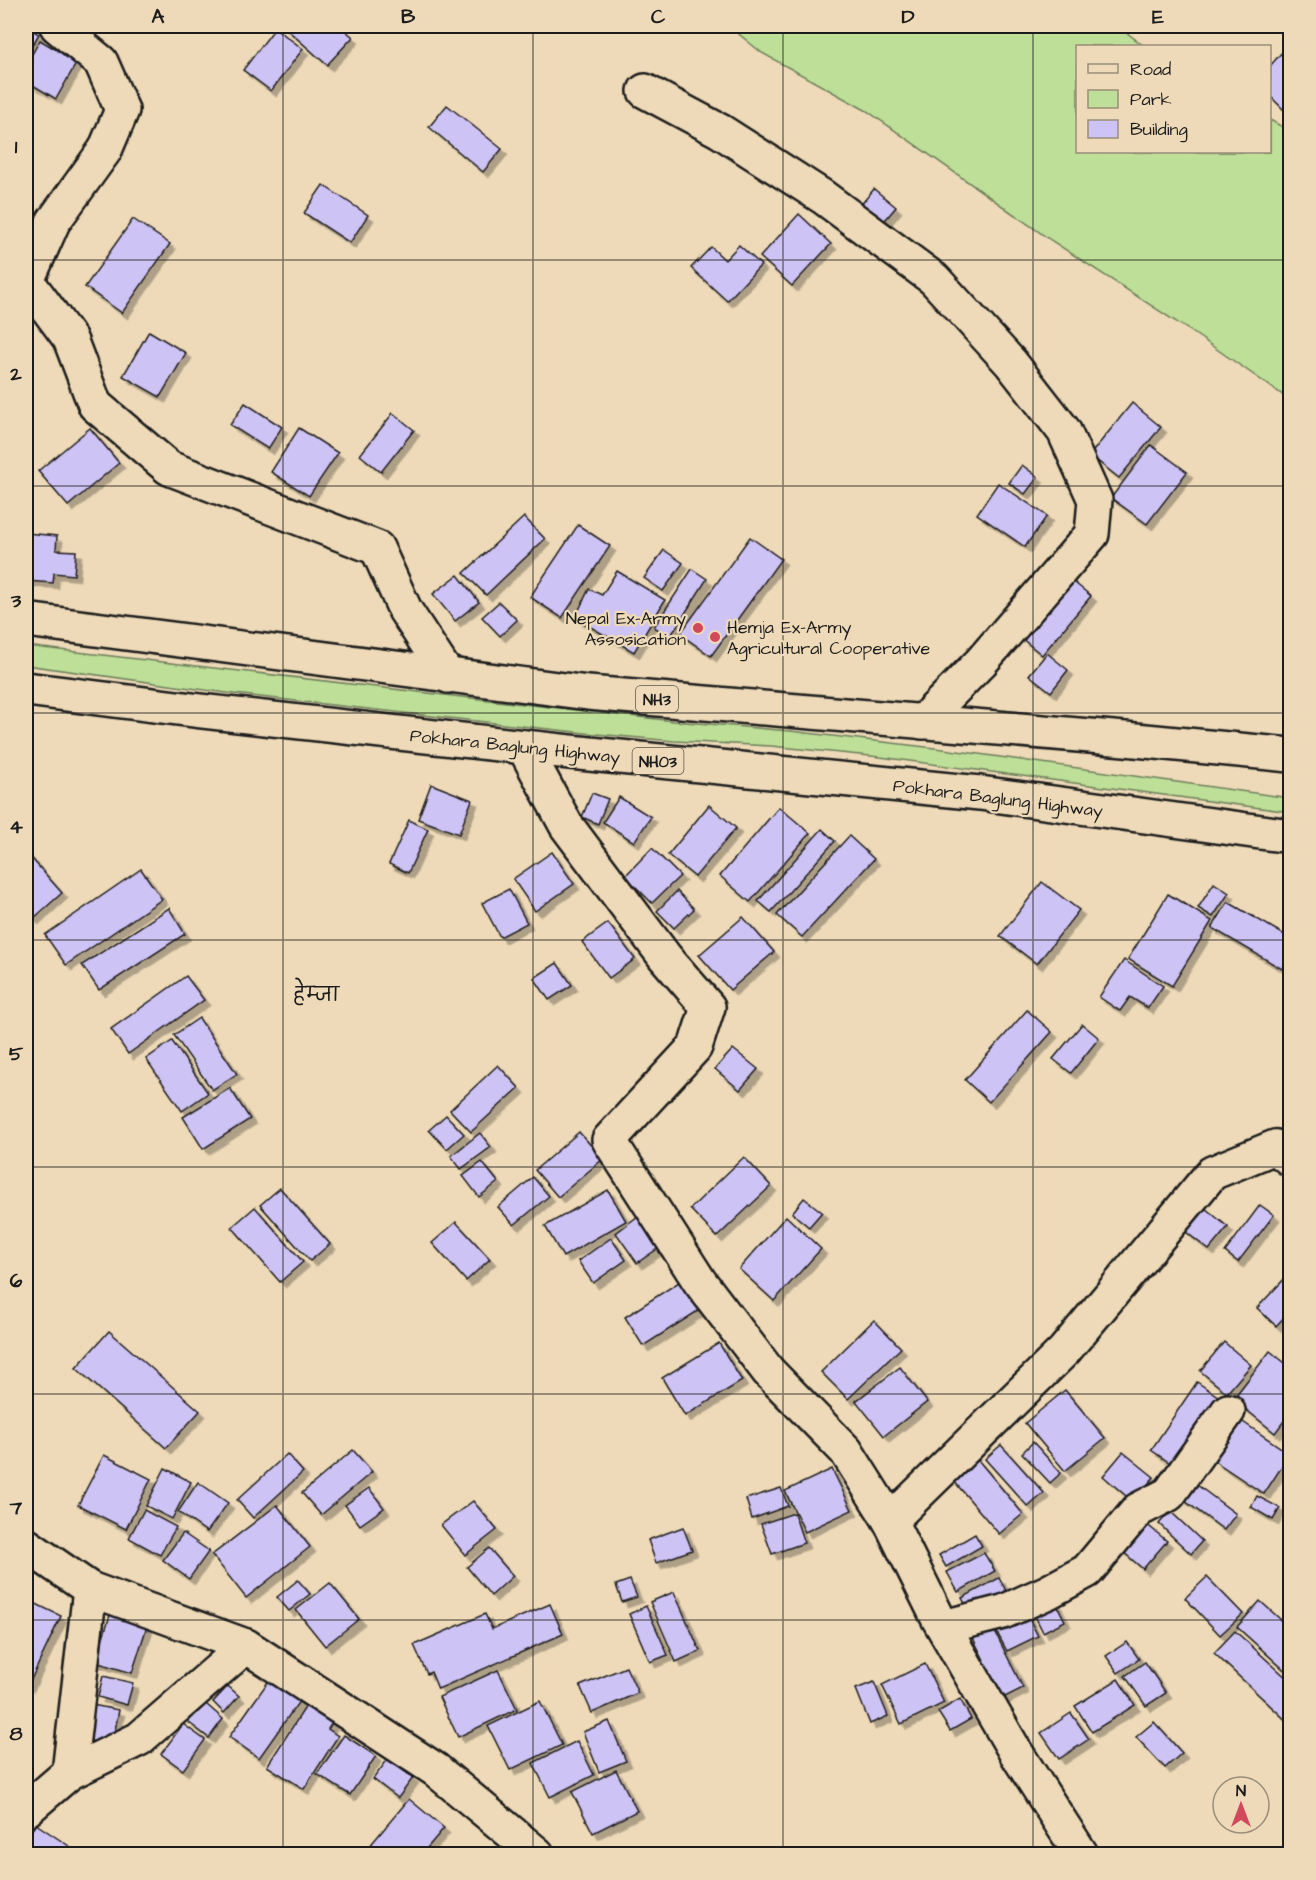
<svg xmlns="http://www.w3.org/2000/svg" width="1316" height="1880" viewBox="0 0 1316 1880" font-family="'Architects Daughter','Playpen Sans Deva',sans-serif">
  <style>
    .green { fill: #bddf98; stroke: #6c7e5a; stroke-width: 1.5 }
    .building { fill: #cec3f5; stroke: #1c1c1c; stroke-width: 1.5; filter: url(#shadow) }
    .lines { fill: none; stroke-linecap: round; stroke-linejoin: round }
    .minor-casing { stroke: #1c1c1c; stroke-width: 38 }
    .highway-casing { stroke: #1c1c1c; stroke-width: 38 }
    .minor { stroke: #eedab8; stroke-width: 33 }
    .highway { stroke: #eedab8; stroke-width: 33 }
    .grid { fill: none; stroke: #1c1c1c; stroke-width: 1.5; stroke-opacity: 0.55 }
    .poi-dot { fill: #d1495b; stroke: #eedab8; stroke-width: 2 }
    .labels { text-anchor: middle; stroke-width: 4.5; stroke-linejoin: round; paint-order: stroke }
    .shield { fill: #eedab8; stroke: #5b554b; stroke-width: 1.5 }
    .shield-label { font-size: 16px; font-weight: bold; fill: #1c1c1c }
    .poi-label { font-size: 18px; fill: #1c1c1c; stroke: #eedab8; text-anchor: end }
    .street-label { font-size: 18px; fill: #1c1c1c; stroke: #eedab8 }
    .neighbourhood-label { font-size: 20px; fill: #1c1c1c; stroke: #eedab8 }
    .neatline { fill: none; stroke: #1c1c1c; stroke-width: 2 }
    .grid-label { font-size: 20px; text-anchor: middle; font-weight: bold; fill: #1c1c1c }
  </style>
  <defs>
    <filter id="shadow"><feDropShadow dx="5.5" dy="5.5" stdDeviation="0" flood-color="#0004"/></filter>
  </defs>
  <rect width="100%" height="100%" fill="#eedab8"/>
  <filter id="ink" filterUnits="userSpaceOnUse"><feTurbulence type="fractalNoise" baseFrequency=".0167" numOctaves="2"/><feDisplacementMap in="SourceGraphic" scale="12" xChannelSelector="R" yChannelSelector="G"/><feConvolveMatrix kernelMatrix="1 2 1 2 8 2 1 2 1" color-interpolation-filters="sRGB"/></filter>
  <g filter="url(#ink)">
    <g class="green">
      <polygon points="729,26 1118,26 1144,46 1078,46 1078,152 1270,152 1270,120 1290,131 1290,400 1189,330 1052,241 867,111 762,53"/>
      <polygon points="26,646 453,696 674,721 790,731 943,749 1290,798 1290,812 880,757 771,746 674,741 585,733 234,694 26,665"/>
    </g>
    <g class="building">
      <polygon points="283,26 340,26 353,37 327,65"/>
      <polygon points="26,27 39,34 26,56"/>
      <polygon points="275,28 303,49 271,91 243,70"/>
      <polygon points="40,40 77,62 56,99 26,81 26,65"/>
      <polygon points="1290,43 1290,116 1270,96 1270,66"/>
      <polygon points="447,105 502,149 483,172 429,127"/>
      <polygon points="323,185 368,215 350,243 304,213"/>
      <polygon points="874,189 896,207 876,231 854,213"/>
      <polygon points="799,214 831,244 792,286 760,257"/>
      <polygon points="133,219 170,244 122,313 85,287"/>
      <polygon points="739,245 761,265 727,301 691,268 711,247 725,260"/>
      <polygon points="149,331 186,353 160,397 123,376"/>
      <polygon points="245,403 282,427 268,449 230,425"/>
      <polygon points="1132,403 1161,427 1119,478 1090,455"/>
      <polygon points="393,413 414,430 381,472 360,455"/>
      <polygon points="90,428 119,463 68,506 38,471"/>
      <polygon points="299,428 338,453 309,496 271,472"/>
      <polygon points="1151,445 1187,472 1147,524 1111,498"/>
      <polygon points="1022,465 1038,477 1025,494 1009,483"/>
      <polygon points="998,483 1047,516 1025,547 977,514"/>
      <polygon points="524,517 545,539 486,595 464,573"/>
      <polygon points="578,525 610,546 562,618 530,597"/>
      <polygon points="26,533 57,536 56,550 76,551 74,575 54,573 53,583 26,581"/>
      <polygon points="750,537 781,559 711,656 680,634"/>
      <polygon points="664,550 683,563 663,591 644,578"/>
      <polygon points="692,569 707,579 670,637 654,627"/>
      <polygon points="617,571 665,600 634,652 575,618 589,589 602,595"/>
      <polygon points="458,575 479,602 455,621 433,594"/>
      <polygon points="1070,579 1091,596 1042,655 1021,638"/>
      <polygon points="499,602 517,620 500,636 482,617"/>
      <polygon points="1047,653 1068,670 1051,692 1029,675"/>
      <polygon points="431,784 472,800 459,834 418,819"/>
      <polygon points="592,793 608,799 598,824 582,817"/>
      <polygon points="619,797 651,817 634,842 603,822"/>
      <polygon points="709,805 736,828 695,877 668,855"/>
      <polygon points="779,807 810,833 750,902 720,876"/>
      <polygon points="409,820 428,829 408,873 389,864"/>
      <polygon points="822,829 835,841 771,912 758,901"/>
      <polygon points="849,836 874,859 802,937 777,915"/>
      <polygon points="652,848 680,876 652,903 625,876"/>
      <polygon points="26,852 62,893 33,919 26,911"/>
      <polygon points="552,852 574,884 535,911 513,879"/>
      <polygon points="141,869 162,899 66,965 45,935"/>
      <polygon points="1042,882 1079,910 1037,964 1000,936"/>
      <polygon points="1214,883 1229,893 1213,917 1198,908"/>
      <polygon points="509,889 527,923 500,937 482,903"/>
      <polygon points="677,891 694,909 674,928 657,911"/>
      <polygon points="1168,894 1212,921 1172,986 1128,959"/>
      <polygon points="1228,902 1290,938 1290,955 1282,969 1212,928"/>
      <polygon points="169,908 185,934 99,990 82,965"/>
      <polygon points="743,917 774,952 730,990 699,955"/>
      <polygon points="608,923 635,959 609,978 582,942"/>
      <polygon points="1124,960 1163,986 1148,1008 1130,997 1120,1011 1099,997"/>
      <polygon points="557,963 572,985 549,1000 534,978"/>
      <polygon points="186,976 204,1000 128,1054 111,1029"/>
      <polygon points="1027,1010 1052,1032 989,1102 965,1080"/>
      <polygon points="199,1018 237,1074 212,1090 174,1035"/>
      <polygon points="1082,1024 1099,1038 1071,1073 1053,1059"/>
      <polygon points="172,1041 208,1093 182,1111 146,1059"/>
      <polygon points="733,1049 758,1069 740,1090 715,1069"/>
      <polygon points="498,1065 519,1088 471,1132 450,1110"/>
      <polygon points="230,1088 250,1119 203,1149 183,1117"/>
      <polygon points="446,1115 464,1134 447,1149 429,1130"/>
      <polygon points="579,1132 603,1159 558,1197 535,1170"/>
      <polygon points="480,1133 491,1147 461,1169 451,1156"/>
      <polygon points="744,1157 771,1186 717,1237 690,1209"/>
      <polygon points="482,1162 498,1182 479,1197 463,1176"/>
      <polygon points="533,1177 549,1196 514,1225 498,1207"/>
      <polygon points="280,1188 330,1244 310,1261 260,1205"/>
      <polygon points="608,1190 626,1221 563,1257 545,1226"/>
      <polygon points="804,1198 822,1212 809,1227 792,1213"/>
      <polygon points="1260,1205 1274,1215 1238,1262 1225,1252"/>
      <polygon points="255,1207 303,1262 280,1282 232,1227"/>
      <polygon points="1205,1208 1228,1227 1209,1250 1186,1232"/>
      <polygon points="638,1216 660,1247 637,1263 616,1233"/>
      <polygon points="786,1216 821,1249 774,1301 739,1269"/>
      <polygon points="456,1222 490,1259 466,1281 432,1243"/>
      <polygon points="611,1238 626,1260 593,1283 578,1261"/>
      <polygon points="1290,1273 1290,1311 1276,1326 1257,1308"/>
      <polygon points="682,1280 701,1309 643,1346 625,1317"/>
      <polygon points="874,1320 901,1348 848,1399 821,1372"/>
      <polygon points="109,1331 200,1411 166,1448 76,1368"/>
      <polygon points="1224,1342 1251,1365 1227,1393 1200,1371"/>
      <polygon points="719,1343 742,1381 685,1416 662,1378"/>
      <polygon points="1270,1351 1290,1367 1290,1413 1275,1433 1233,1399"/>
      <polygon points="900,1367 927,1402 884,1436 856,1401"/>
      <polygon points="1197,1382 1222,1399 1176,1467 1151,1450"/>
      <polygon points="1065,1390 1105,1438 1065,1471 1025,1423"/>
      <polygon points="1240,1420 1290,1454 1264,1494 1213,1460"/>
      <polygon points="1033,1442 1061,1473 1050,1483 1022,1453"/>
      <polygon points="1001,1445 1044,1493 1028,1507 985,1459"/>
      <polygon points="353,1450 372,1472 321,1515 302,1493"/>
      <polygon points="1123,1452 1154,1477 1133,1502 1103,1476"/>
      <polygon points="287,1454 303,1472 253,1518 237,1500"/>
      <polygon points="104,1455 151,1479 126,1529 78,1505"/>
      <polygon points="978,1460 1023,1514 999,1534 953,1480"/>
      <polygon points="165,1468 191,1482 172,1519 146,1506"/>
      <polygon points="832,1469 852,1510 805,1532 785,1491"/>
      <polygon points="198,1482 228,1503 207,1532 178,1512"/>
      <polygon points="1193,1482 1236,1514 1224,1530 1181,1498"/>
      <polygon points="369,1488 384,1508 360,1525 345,1505"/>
      <polygon points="781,1488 788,1506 752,1519 746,1499"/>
      <polygon points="1257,1496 1280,1508 1273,1520 1251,1507"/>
      <polygon points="473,1501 497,1530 465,1555 441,1525"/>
      <polygon points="277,1505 310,1547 246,1598 212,1555"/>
      <polygon points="144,1510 176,1527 160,1555 129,1538"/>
      <polygon points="1170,1511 1202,1541 1191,1554 1159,1524"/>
      <polygon points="794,1513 804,1543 772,1554 761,1524"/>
      <polygon points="1139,1518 1167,1541 1143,1569 1115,1545"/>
      <polygon points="683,1527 692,1550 656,1563 648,1540"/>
      <polygon points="183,1533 209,1551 189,1579 163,1560"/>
      <polygon points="975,1534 982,1546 946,1567 939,1555"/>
      <polygon points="489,1548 513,1576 491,1596 467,1567"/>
      <polygon points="984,1553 995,1571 958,1592 947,1572"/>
      <polygon points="1207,1577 1243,1614 1220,1635 1185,1598"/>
      <polygon points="999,1578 1010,1598 973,1618 962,1598"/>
      <polygon points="298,1580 310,1594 289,1611 277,1597"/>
      <polygon points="630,1580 637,1597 622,1602 616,1585"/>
      <polygon points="330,1583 359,1619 325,1646 296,1610"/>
      <polygon points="674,1592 700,1651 676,1662 650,1602"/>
      <polygon points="1053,1597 1065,1621 1043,1632 1031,1608"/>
      <polygon points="26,1599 61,1616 28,1686 26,1685"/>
      <polygon points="1260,1601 1290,1628 1290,1675 1237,1627"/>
      <polygon points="550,1604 563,1634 438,1689 431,1672 427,1674 414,1645 485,1614 492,1629"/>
      <polygon points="113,1606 150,1617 132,1673 95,1662"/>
      <polygon points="646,1606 668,1655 650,1662 629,1614"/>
      <polygon points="1025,1611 1038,1636 1007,1651 994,1627"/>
      <polygon points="992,1626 1023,1688 1003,1698 972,1636"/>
      <polygon points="1235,1631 1290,1681 1290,1724 1214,1653"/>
      <polygon points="1127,1642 1139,1659 1118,1673 1106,1656"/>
      <polygon points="1145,1662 1166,1693 1146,1706 1125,1676"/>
      <polygon points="925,1664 944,1703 901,1724 882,1685"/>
      <polygon points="626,1667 638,1693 592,1713 580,1686"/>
      <polygon points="498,1670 517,1709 458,1737 439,1697"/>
      <polygon points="103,1676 133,1683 127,1705 98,1697"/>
      <polygon points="270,1679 300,1700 259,1758 229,1737"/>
      <polygon points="1118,1679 1135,1705 1092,1732 1075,1706"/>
      <polygon points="874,1682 888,1716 870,1724 856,1689"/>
      <polygon points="228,1686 239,1696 224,1713 213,1702"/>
      <polygon points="960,1699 971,1719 950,1731 938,1712"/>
      <polygon points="540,1701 562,1745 510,1770 488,1726"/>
      <polygon points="206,1704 223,1719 209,1738 188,1722"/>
      <polygon points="92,1705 119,1710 112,1745 85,1740"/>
      <polygon points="306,1706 332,1723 328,1729 338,1736 304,1789 267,1766"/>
      <polygon points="1071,1713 1089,1739 1059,1759 1041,1733"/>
      <polygon points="609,1721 626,1761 599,1772 583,1732"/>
      <polygon points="1154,1722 1182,1753 1165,1768 1136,1737"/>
      <polygon points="183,1724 205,1740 183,1770 161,1754"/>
      <polygon points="344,1735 376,1756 350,1795 317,1774"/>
      <polygon points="577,1741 594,1775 550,1797 533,1763"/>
      <polygon points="388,1759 413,1778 398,1798 373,1779"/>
      <polygon points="616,1770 637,1811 593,1833 572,1792"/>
      <polygon points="409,1799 444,1828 422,1854 363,1854"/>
      <polygon points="36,1824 81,1854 26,1854 26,1838"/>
    </g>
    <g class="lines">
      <g class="minor-casing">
        <g id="minor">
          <polyline points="57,26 101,62 122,110 105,150 53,222 27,281 70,339 95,405 169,468 377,548 405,610 448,676"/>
          <polyline points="645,91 720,131 823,197 934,279 1011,363 1064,431 1095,500 1092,534 981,662 922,722"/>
          <polyline points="524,747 566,825 665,957 708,1007 695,1047 609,1140 700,1282 768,1371 846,1451 890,1521 938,1618 1015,1751 1081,1854"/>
          <polyline points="890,1521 1064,1351 1212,1173 1275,1147 1290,1159"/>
          <polyline points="26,1545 90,1589 246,1646 436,1770 537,1854"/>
          <polyline points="944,1627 1003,1612 1048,1592 1087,1571 1138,1510 1169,1494 1228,1411"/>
          <polyline points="69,1773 139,1739 246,1646"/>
          <polyline points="26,1810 69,1773 90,1589"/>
        </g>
      </g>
      <g class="highway-casing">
        <g id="highway">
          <polyline points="26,620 588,693 1125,739 1290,755"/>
          <polyline points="26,689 201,711 570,752 980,793 1290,836"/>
        </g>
      </g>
      <use href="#minor" class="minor"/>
      <use href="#highway" class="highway"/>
    </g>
  </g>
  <path class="grid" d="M283,26v1828M533,26v1828M783,26v1828M1033,26v1828M26,260h1264M26,486h1264M26,713h1264M26,940h1264M26,1167h1264M26,1394h1264M26,1620h1264"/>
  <g class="poi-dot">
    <circle cx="698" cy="628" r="6"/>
    <circle cx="715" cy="637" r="6"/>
  </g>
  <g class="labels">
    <g class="shield">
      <rect x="636" y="686" width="42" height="26" rx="4.5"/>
      <rect x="632.5" y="748" width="51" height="26" rx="4.5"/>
    </g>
    <g class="shield-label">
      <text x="657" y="705">NH3</text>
      <text x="658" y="767">NH03</text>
    </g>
    <g class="poi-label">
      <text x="686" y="624">Nepal Ex-Army<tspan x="686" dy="21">Assosication</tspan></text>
      <text x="727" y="633" text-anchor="start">Hemja Ex-Army<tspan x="727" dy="21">Agricultural Cooperative</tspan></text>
    </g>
    <g class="street-label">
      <text transform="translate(515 746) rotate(6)" y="6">Pokhara Baglung Highway</text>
      <text transform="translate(998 798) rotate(7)" y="6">Pokhara Baglung Highway</text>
    </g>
    <g class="neighbourhood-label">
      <text x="316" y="1001">हेम्जा</text>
    </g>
  </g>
  <rect width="1316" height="1880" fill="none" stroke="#eedab8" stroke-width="66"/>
  <rect x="1076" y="45" width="195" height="108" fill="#eedab8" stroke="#9a8e7a" stroke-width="1.5"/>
  <rect x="1088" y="64" width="30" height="9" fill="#eedab8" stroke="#9a8e7a" stroke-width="1.5"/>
  <text x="1130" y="75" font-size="18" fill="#1c1c1c">Road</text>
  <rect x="1088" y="90" width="30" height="18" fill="#bddf98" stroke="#9a8e7a" stroke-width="1.5"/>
  <text x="1130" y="105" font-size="18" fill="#1c1c1c">Park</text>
  <rect x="1088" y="120" width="30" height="18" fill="#cec3f5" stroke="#9a8e7a" stroke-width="1.5"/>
  <text x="1130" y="135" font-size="18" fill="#1c1c1c">Building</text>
  <g transform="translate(1241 1805)"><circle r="28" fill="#eedab8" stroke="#9a8e7a" stroke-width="1.5"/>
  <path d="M0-4.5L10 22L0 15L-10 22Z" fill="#d1495b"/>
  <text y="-9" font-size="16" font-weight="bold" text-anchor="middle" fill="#1c1c1c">N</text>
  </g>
  <rect x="33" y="33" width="1250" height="1814" class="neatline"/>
  <g class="grid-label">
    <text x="158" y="23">A</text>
    <text x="408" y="23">B</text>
    <text x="658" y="23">C</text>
    <text x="908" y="23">D</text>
    <text x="1158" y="23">E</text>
    <text x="16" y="153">1</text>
    <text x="16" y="380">2</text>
    <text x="16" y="607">3</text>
    <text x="16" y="833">4</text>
    <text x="16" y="1060">5</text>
    <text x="16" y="1287">6</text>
    <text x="16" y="1514">7</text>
    <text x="16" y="1740">8</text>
  </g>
</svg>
